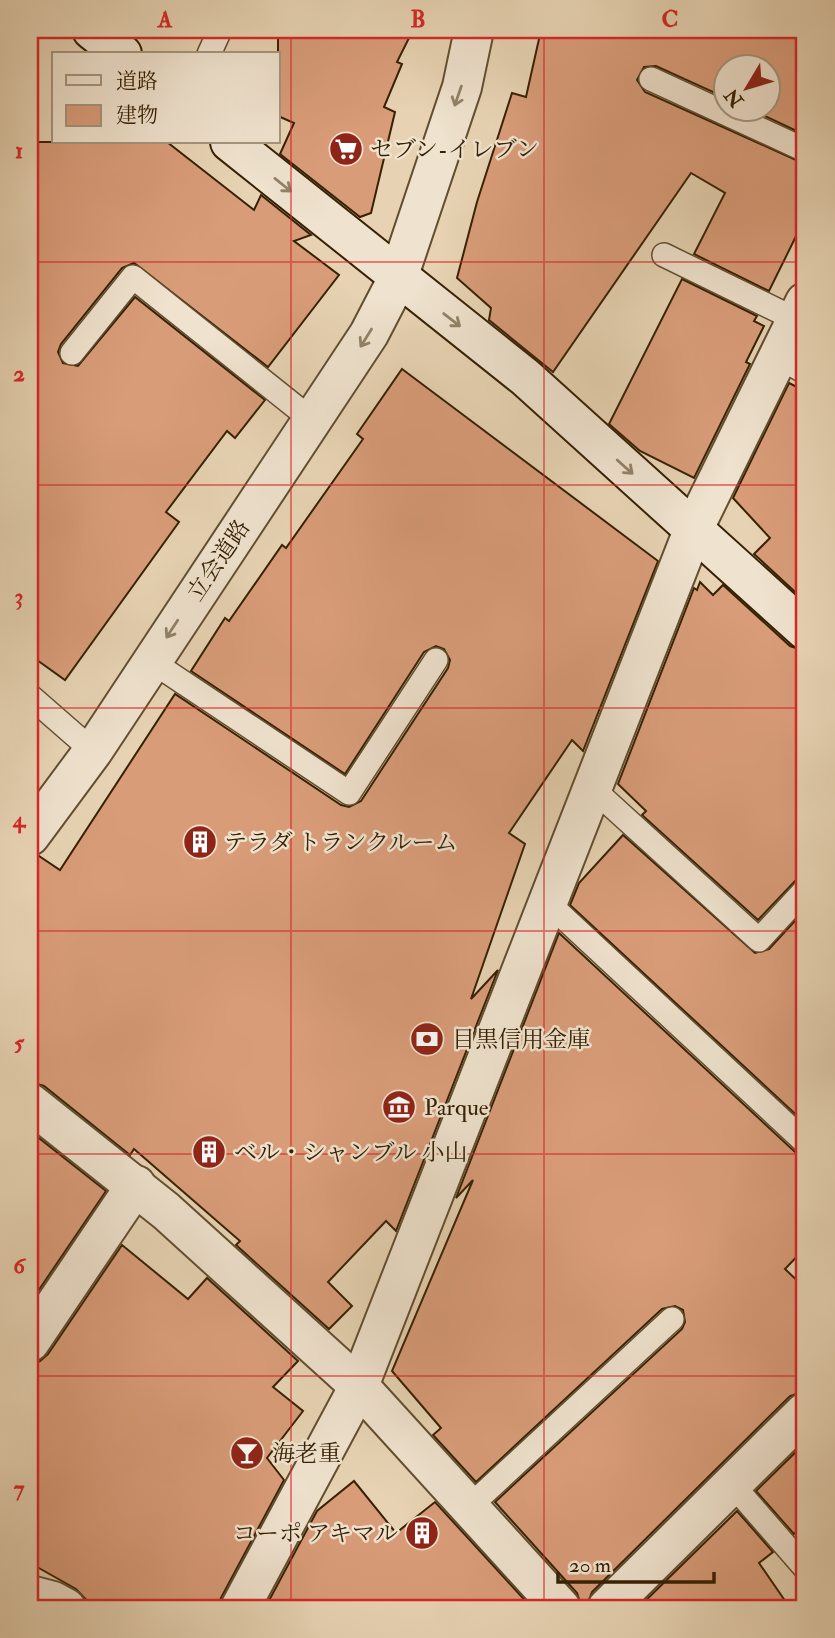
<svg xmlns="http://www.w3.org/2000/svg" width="835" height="1638" viewBox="0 0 835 1638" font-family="'IM FELL Double Pica','Noto Serif JP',serif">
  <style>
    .building { fill: #d99c79; stroke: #362103; stroke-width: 2 }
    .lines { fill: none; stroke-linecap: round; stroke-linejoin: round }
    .lane-casing { stroke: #624e2f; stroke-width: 26 }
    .street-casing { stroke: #624e2f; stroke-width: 42 }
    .secondary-casing { stroke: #362103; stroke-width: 42 }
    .lane { stroke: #efe2ce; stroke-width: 23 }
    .street { stroke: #efe2ce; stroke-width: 38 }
    .secondary { stroke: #efe2ce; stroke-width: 38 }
    .oneway { stroke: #928268 }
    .grid { fill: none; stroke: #d62828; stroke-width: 2; stroke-opacity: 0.55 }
    .labels { text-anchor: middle; stroke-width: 5; stroke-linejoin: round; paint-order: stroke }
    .poi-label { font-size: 23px; fill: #362103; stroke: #efe2ce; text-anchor: start }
    .street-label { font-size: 23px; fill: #362103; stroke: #efe2ce }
    .neatline { fill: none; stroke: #d62828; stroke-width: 2.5 }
    .grid-label { font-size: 23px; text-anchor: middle; font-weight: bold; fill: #d62828 }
  </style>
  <rect width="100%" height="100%" fill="#e7d3b3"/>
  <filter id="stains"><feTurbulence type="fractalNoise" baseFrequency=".00286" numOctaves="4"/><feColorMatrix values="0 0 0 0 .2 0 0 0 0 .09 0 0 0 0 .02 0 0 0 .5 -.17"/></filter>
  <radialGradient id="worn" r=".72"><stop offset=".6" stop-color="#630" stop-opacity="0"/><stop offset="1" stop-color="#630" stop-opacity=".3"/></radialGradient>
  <g class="building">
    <polygon points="278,30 413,30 397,62 402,64 384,107 395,112 371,213 360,217 280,154 294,123 278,116"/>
    <polygon points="541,30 805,30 805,135 748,108 768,108 768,66 726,66 726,98 656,66 644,67 637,80 645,92 805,164 805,218 769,291 694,254 725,193 691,173 553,372 489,320 491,308 457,278 477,202 512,93 526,97"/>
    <polygon points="30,142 167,142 254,210 261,195 311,235 294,241 339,275 268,367 134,263 122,268 61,344 58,352 63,363 78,366 135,297 265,400 235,438 227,431 166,512 179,522 65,680 30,655"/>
    <polygon points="682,279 757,316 754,321 764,326 746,362 750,364 694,478 640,451 609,424"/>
    <polygon points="402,369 658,561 583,751 572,740 509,833 525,844 471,999 498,970 396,1231 386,1221 328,1282 352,1306 329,1329 236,1245 240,1241 134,1149 130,1155 44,1086 30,1082 30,857 39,856 60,870 175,694 341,805 349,807 361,801 448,668 450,660 444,649 436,646 424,652 345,774 191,671 225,618 229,621 282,545 286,548 363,439 357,434"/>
    <polygon points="789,383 805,391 805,601 754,554 770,538 733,498"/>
    <polygon points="700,582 713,595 723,585 790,646 805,651 805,876 795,881 758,920 642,815 646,811 618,784 694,588 697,590"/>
    <polygon points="623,835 755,953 769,949 805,910 805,1123 570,905 579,883"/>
    <polygon points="559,933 795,1152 805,1156 805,1248 785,1269 805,1288 805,1391 790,1396 592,1592 586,1608 582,1608 577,1593 495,1502 682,1329 685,1322 683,1310 675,1306 662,1309 476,1482 433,1435 441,1428 392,1371 473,1180 456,1198"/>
    <polygon points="30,1131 106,1191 30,1303"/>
    <polygon points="122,1245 188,1299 207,1278 298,1361 273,1387 303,1411 267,1458 284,1480 221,1598 218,1608 94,1608 76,1589 30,1563 30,1364 40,1361 48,1354"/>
    <polygon points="805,1443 805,1525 794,1534 756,1491"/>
    <polygon points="354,1481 396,1533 435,1502 532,1608 265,1608 317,1511"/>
    <polygon points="737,1511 773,1552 759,1563 790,1608 638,1608"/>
  </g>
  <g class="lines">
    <g class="lane-casing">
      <g id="lane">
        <polyline points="209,54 220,30"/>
        <polyline points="651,79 805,150"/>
        <polyline points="664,255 797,320"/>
        <polyline points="72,353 133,277 312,420"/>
        <polyline points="778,357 805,372"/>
        <polyline points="151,661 349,793 436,660"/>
        <polyline points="30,696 93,751"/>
        <polyline points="592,788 759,940 805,890"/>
        <polyline points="547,902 805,1142"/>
        <polyline points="732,1484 805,1568"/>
        <polyline points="469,1507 672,1319"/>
      </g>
    </g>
    <g class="street-casing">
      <g id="street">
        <polyline points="30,836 93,751 369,334 398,278 462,87 474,30"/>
        <polyline points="30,1103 166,1211 359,1386 561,1608"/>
        <polyline points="30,1342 136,1185"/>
        <polyline points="30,1595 53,1601 66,1608"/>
        <polyline points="240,1608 359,1386 694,528 805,302"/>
        <polyline points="607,1608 805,1412"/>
      </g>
    </g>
    <g class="secondary-casing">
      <g id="secondary">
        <polyline points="92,30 122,54"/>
        <polyline points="230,142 525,377 805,630"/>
      </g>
    </g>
    <use href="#lane" class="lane"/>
    <use href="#street" class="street"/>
    <use href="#secondary" class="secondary"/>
  </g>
  <defs><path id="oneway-shaft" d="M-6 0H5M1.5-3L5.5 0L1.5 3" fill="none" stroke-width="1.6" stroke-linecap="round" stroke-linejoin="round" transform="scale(1.75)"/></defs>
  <g class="oneway">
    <use href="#oneway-shaft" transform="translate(458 96) rotate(109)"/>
    <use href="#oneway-shaft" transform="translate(283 185) rotate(39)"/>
    <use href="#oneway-shaft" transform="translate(452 320) rotate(38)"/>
    <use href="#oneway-shaft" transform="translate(366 338) rotate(122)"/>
    <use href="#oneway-shaft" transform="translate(625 467) rotate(42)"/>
    <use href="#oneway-shaft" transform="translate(172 629) rotate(123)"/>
  </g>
  <path class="grid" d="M291,30v1578M544,30v1578M30,262h775M30,485h775M30,708h775M30,931h775M30,1154h775M30,1376h775"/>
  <defs>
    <g id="supermarket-disc" transform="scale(1.75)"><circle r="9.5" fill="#8f2418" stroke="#efe2ce"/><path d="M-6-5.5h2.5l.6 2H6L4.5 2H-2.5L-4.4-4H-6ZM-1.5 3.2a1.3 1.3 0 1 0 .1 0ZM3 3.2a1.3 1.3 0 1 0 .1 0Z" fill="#fff"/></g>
    <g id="building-disc" transform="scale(1.75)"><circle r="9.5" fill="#8f2418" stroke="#efe2ce"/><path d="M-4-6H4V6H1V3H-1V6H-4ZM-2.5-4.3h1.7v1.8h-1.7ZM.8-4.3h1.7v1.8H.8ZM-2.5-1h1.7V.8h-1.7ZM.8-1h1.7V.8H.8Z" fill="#fff"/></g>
    <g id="bank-disc" transform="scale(1.75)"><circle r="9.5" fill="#8f2418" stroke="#efe2ce"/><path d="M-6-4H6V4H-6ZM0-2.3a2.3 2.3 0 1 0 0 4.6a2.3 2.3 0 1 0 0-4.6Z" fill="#fff"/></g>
    <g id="museum-disc" transform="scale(1.75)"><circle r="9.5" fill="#8f2418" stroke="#efe2ce"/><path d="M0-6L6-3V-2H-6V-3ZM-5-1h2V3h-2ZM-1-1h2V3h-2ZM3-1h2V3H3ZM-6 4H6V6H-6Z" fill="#fff"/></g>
    <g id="bar-disc" transform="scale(1.75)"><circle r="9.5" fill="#8f2418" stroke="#efe2ce"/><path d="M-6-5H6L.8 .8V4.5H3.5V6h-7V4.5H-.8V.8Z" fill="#fff"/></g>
  </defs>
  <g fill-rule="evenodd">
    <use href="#supermarket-disc" x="346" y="149"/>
    <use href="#building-disc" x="200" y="842"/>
    <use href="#bank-disc" x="427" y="1039"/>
    <use href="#museum-disc" x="399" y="1107"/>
    <use href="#building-disc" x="209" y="1152"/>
    <use href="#bar-disc" x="247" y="1453"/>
    <use href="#building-disc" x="422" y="1533"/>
  </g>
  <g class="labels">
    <g class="poi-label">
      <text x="370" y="157">セブン-イレブン</text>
      <text x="224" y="850">テラダ トランクルーム</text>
      <text x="452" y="1047">目黒信用金庫</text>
      <text x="424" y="1115">Parque</text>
      <text x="234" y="1160">ベル・シャンブル 小山</text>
      <text x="272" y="1461">海老重</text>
      <text x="398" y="1541" text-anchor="end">コーポ アキマル</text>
    </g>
    <g class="street-label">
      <text transform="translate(218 560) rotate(-56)" y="8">立会道路</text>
    </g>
  </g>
  <rect width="835" height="1638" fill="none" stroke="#e7d3b3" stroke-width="77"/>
  <rect x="52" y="52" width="228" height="91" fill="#efe2ce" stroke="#a5957d" stroke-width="2"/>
  <rect x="66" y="75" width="35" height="10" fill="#efe2ce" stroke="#a5957d" stroke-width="2"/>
  <text x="116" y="88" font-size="21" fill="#362103">道路</text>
  <rect x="66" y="105" width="35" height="21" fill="#d99c79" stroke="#a5957d" stroke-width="2"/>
  <text x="116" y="122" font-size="21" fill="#362103">建物</text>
  <g transform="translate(747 88) rotate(232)"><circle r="33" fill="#efe2ce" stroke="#a5957d" stroke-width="2"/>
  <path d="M0-5L12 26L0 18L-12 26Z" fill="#8f2418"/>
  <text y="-10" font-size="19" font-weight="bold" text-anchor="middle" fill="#362103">N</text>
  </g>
  <path d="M558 1572v10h156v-10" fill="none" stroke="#362103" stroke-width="3.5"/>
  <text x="569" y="1572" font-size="21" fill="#362103" stroke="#efe2ce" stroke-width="5" paint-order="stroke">20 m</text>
  <rect x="38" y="38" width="758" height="1562" class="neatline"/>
  <g class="grid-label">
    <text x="165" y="27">A</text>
    <text x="418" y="27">B</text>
    <text x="670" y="27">C</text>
    <text x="19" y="158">1</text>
    <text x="19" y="381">2</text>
    <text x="19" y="604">3</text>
    <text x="19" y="827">4</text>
    <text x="19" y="1050">5</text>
    <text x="19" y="1273">6</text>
    <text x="19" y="1496">7</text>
  </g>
  <rect width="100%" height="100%" filter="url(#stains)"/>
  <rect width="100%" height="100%" fill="url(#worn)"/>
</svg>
